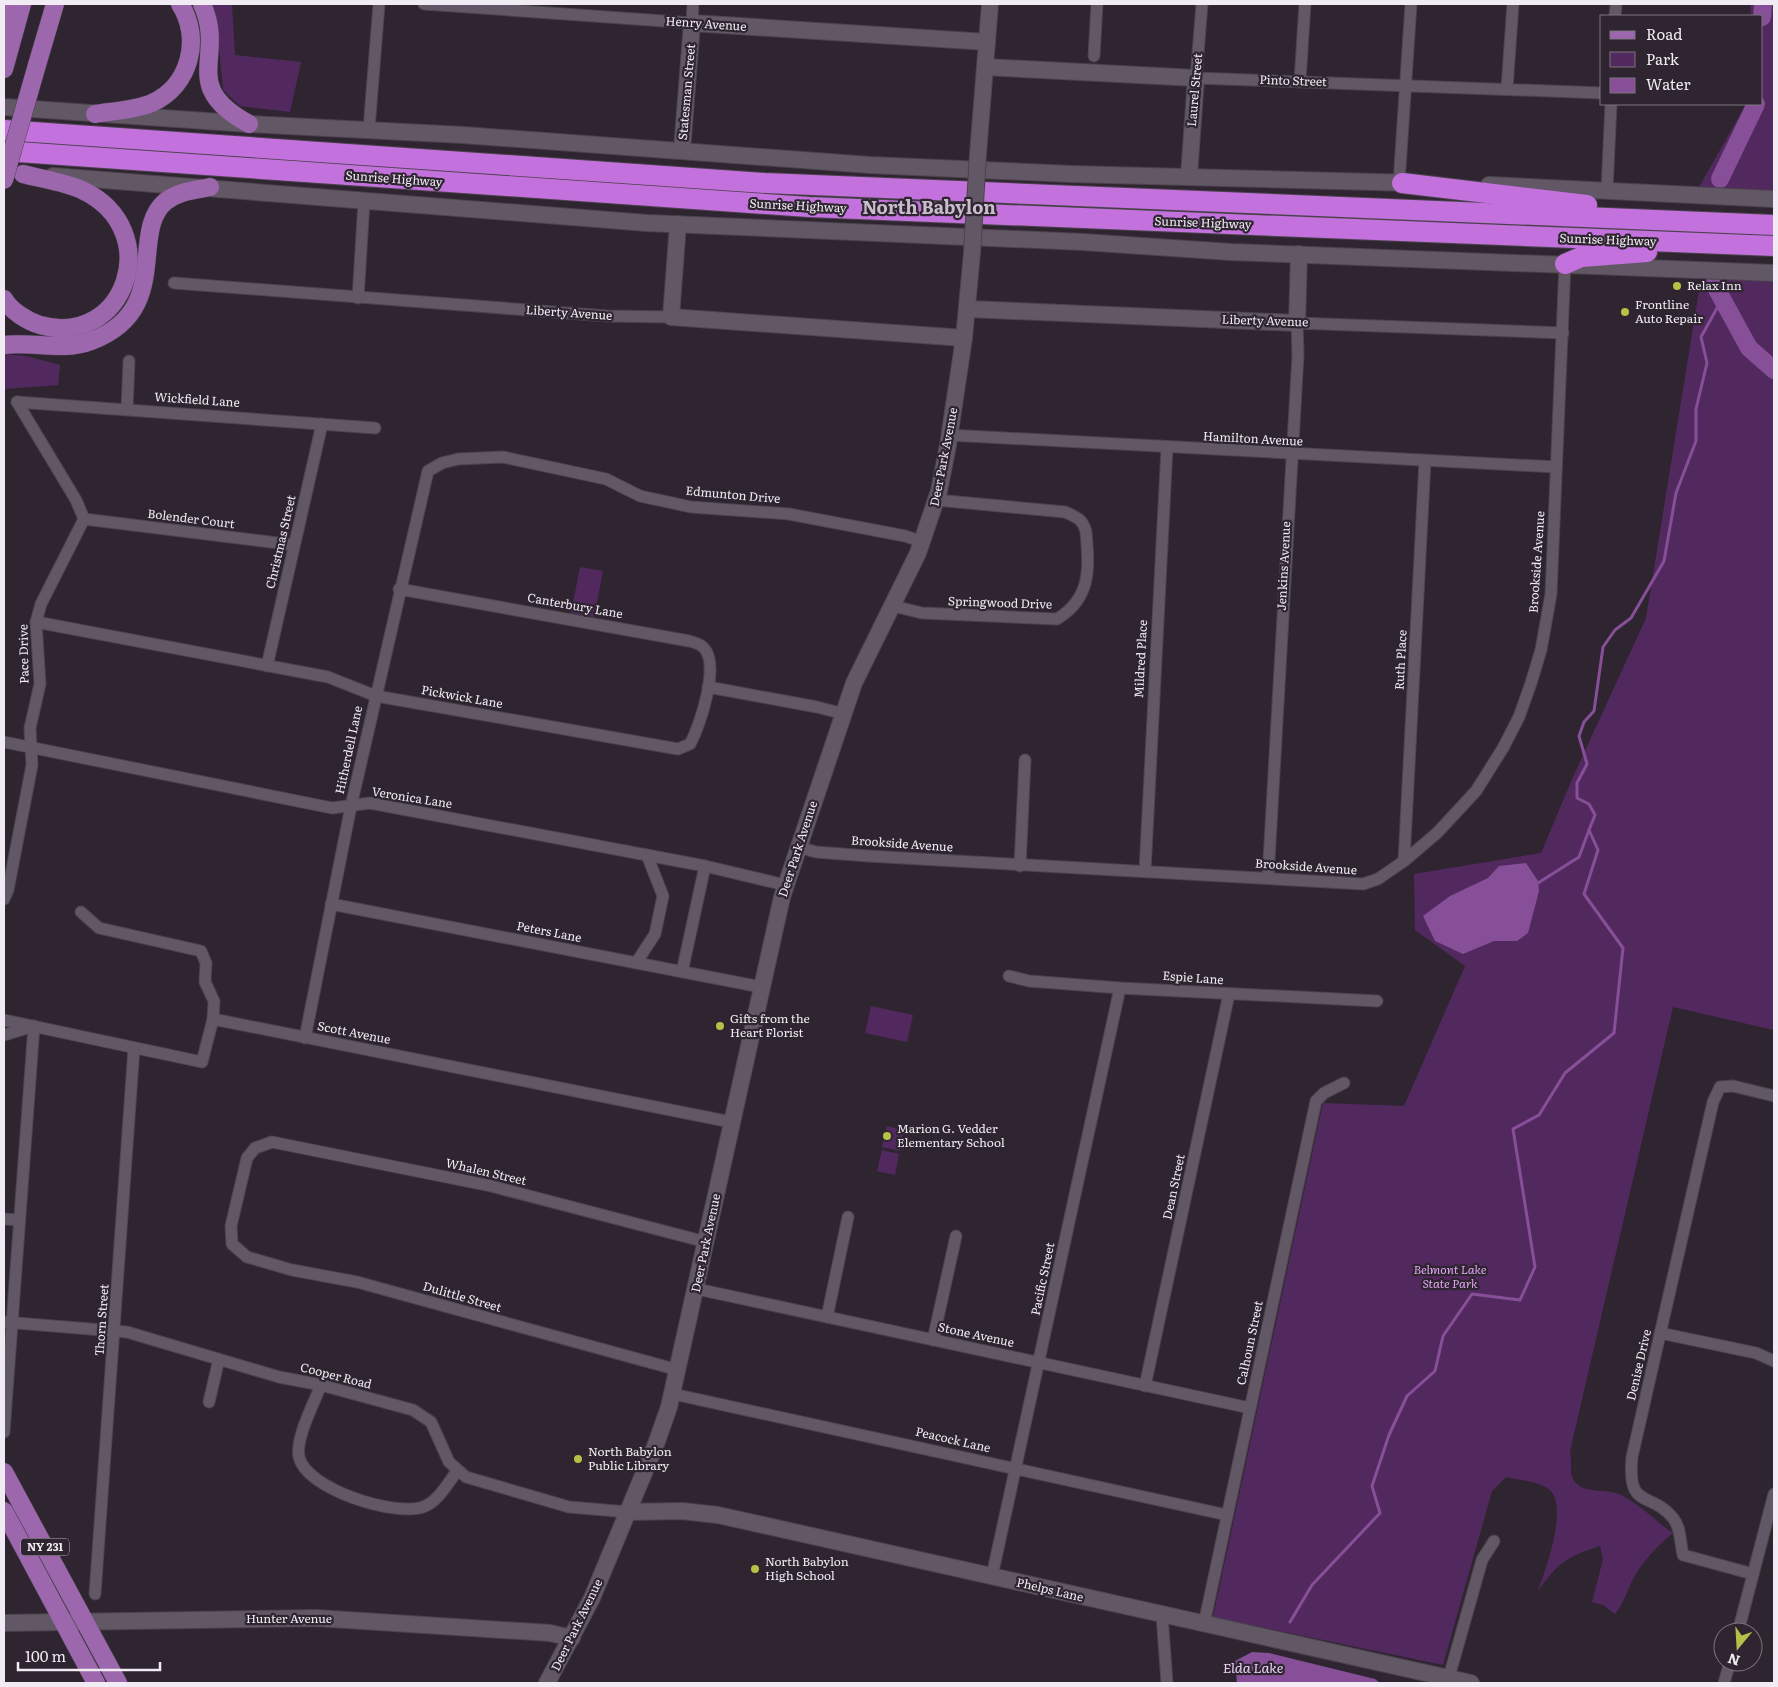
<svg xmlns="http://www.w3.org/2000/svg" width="1778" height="1687" viewBox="0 0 1778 1687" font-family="Literata,serif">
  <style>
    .green { fill: #52295f }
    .water { fill: #864f97 }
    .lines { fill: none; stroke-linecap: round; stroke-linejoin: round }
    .stream { stroke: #864f97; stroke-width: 3 }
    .river { stroke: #864f97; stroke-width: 18 }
    .street-casing { stroke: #4b434d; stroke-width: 13 }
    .secondary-casing { stroke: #4b434d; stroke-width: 18 }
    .primary-casing { stroke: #4b434d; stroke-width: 19 }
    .highway-casing { stroke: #4b434d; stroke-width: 22 }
    .street { stroke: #625865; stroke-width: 11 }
    .secondary { stroke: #625865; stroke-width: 16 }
    .primary { stroke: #9c67ac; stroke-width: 18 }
    .highway { stroke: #c371dc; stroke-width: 20 }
    .secondary-bridge-casing { stroke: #4b434d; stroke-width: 18; stroke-linecap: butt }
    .primary-bridge-casing { stroke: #4b434d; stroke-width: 19; stroke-linecap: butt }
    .secondary-bridge { stroke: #625865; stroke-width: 16 }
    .primary-bridge { stroke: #9c67ac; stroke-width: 18 }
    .poi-dot { fill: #b8c147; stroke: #2e2530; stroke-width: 2 }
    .labels { text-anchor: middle; stroke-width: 4.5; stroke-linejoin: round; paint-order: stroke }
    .shield { fill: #2e2530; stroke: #b6b0b8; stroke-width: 1 }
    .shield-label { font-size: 11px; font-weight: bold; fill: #f1ebf3 }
    .street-label { font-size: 12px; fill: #f1ebf3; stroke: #2e2530 }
    .poi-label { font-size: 12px; fill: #f1ebf3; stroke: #2e2530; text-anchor: start }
    .park-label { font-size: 12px; font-style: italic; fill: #e0a5f3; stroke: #2e2530 }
    .water-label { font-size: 14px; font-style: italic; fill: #edcff7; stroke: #2e2530 }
    .district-label { font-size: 18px; font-weight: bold; fill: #c9bdcc; stroke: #2e2530 }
  </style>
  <rect width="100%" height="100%" fill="#2e2530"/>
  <g class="green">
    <polygon points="211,4 232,4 235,55 301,62 290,112 240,106 223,90 216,16"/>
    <polygon points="1750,4 1774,4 1774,191 1698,189 1746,104 1762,104 1762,16 1751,16"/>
    <path d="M1702,272l72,4v754l-101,-23 -103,444c3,11 -3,24 7,33 11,10 30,4 44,11 19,9 34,26 52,38 -16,13 -33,31 -42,50 -5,12 -8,21 -16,31l-12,-9 -11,-3 11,-43 -3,-13c-34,11 -42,17 -62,45 7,-20 33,-89 9,-103 -10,-7 -29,-8 -41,-11l-14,14 -49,174 -230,-48 110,-514 81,3 61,-140 -50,-36 -1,-56 127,-21 32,-76 73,-159z"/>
    <polygon points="4,354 26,356 60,365 58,385 4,389"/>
    <polygon points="580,567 603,571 594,617 571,613"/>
    <polygon points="871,1006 913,1015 907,1042 865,1033"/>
    <polygon points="887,1126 904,1130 900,1151 882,1147"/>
    <polygon points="882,1150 899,1154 895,1175 877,1171"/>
  </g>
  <g class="water">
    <polygon points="1526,863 1538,881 1539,891 1528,933 1517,941 1494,941 1463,954 1435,941 1423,916 1450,896 1488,878 1499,866"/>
    <polygon points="1252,1652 1269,1653 1375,1679 1380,1683 1237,1683 1235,1661"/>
  </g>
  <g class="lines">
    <g class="stream">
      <polyline points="1538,883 1579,857 1589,830"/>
      <polyline points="1290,1622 1312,1585 1380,1513 1372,1486 1389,1435 1407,1396 1435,1371 1443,1336 1472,1294 1520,1300 1535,1267 1513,1129 1539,1115 1565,1073 1614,1033 1623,948 1584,894 1598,850 1589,830 1595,815 1589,804 1577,798 1577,783 1587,764 1579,736 1584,722 1594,711 1603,647 1615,630 1631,618 1664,561 1676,493 1696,441 1696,409 1707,363 1701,337 1722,299"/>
    </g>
    <g class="river">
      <polyline points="1762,17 1763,4"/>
      <polyline points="1720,179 1756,104"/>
      <polyline points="1714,284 1749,348 1774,370"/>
    </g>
    <g class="street-casing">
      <g id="street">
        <polyline points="424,4 692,23 693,4"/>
        <polyline points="1202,4 1196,78 1602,93"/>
        <polyline points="1615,16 1616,4"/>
        <polyline points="1094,56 1097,4"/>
        <polyline points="1300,81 1305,4"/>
        <polyline points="1507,88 1513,4"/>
        <polyline points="369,129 379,4"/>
        <polyline points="1399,183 1411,4"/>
        <polyline points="1607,190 1611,104"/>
        <polyline points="174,283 607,316 671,317"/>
        <polyline points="358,298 364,202"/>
        <polyline points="17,402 375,428"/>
        <polyline points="127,409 129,361"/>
        <polyline points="949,435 1556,467"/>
        <polyline points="84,519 294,545"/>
        <path d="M893,606l29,7 135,6c35,-21 32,-52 29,-87 -3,-13 -10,-15 -21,-20l-129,-12"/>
        <path d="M36,622l292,55 48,19 302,53 12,-5c10,-18 31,-81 13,-97 -3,-3 -10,-5 -14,-6l-290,-52"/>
        <polyline points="267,666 322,424"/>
        <polyline points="708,687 817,707 844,714"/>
        <polyline points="4,742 332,808 370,803 705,866 785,885"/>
        <polyline points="798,847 816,852 868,856 1363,884 1378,879 1404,861 1437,833 1476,791 1503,748 1519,717 1531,683 1541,650 1551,594 1565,264"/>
        <polyline points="1404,861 1425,461"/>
        <polyline points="1020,866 1025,760"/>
        <polyline points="1145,871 1167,448"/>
        <polyline points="1268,878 1298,355 1297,323 1563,333"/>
        <polyline points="4,899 8,890 32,765 30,728 40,684 36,622 41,604 84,519 76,500 17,402"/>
        <polyline points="331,904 761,987"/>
        <polyline points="636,963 655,934 663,896 647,855"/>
        <polyline points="682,972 705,866"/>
        <polyline points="1009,976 1029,981 1120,988 1377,1001"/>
        <polyline points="213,1019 731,1122"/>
        <polyline points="4,1020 202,1062 213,1019 214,1001 205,982 206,963 201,951 99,928 81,912"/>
        <polyline points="4,1035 34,1026 4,1432"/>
        <polyline points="305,1038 351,806 428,471 442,463 458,459 503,457 606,479 640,496 691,507 789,514 905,536 923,542"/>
        <polyline points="4,1219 19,1220"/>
        <polyline points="697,1289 1250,1408"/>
        <polyline points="827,1317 848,1217"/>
        <polyline points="4,1322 127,1332 279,1377 321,1385 413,1410 431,1422 449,1462 466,1477 569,1507 628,1512"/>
        <polyline points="1660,1333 1756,1353 1774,1361"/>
        <polyline points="933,1340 956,1236"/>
        <polyline points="678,1370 357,1282 292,1270 247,1257 232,1244 231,1226 247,1158 255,1148 272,1142 491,1186 706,1242"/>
        <path d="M321,1385c-7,18 -26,54 -22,72 7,32 96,60 124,50 15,-5 25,-24 34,-36"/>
        <polyline points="1145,1386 1229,994"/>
        <polyline points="673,1394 1227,1515"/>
        <polyline points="209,1402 219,1359"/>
        <path d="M1753,1574l-70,-19c-3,-13 -2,-27 -10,-37 -23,-28 -46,-7 -41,-61l81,-355 7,-15 13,-1 41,10"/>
        <polyline points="992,1576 1120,988"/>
        <polyline points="95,1594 134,1048"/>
        <polyline points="1162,1615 1167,1683"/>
        <polyline points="1204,1624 1316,1101 1324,1093 1344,1083"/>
        <polyline points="1738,1632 1774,1494"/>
        <polyline points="1449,1677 1482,1560 1494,1541"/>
        <polyline points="1724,1683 1730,1662"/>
      </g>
    </g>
    <g class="secondary-casing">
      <g id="secondary">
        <polyline points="985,67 1196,78 1189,176"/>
        <polyline points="4,107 249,124 463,135 870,165 1071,174 1414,183"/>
        <polyline points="682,150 692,23 987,42"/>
        <polyline points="978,154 990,4"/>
        <polyline points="53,176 647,223 1083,242 1231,252 1774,273"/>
        <polyline points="1489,185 1774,199"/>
        <polyline points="678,224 671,317 964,338"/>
        <polyline points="968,309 1297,323 1299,254"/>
        <polyline points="628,1512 682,1511 718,1515 1471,1683"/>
        <polyline points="4,1623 316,1618 550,1633 572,1638"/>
        <polyline points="547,1683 592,1598 656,1444 669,1407 782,897 854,683 918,553 939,491 948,445 964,338 972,253"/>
      </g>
    </g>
    <g class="primary-casing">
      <g id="primary">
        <polyline points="4,4 6,38"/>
        <path d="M202,4c25,54 -24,81 47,120"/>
        <polyline points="37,65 55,4"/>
        <polyline points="4,69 22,4"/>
        <path d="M95,114c19,-3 40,-4 57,-11 38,-17 50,-65 28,-99"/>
        <path d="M4,299c7,12 23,22 36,26 85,24 127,-95 42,-135 -18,-8 -40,-11 -59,-16"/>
        <path d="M4,345c29,-4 59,7 87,-4 83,-31 37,-109 75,-140 13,-10 29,-11 44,-14"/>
        <polyline points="4,1472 118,1683"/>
        <polyline points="4,1511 96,1683"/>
      </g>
    </g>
    <g class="highway-casing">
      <g id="highway">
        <polyline points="4,130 765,183 1774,225"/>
        <polyline points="4,151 809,207 1774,246"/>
        <polyline points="1402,183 1587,205"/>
        <polyline points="1565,264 1581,257 1647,252"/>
      </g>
    </g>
    <use href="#street" class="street"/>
    <use href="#secondary" class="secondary"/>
    <use href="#primary" class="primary"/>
    <use href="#highway" class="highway"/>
    <g class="secondary-bridge-casing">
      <polyline id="secondary-bridge" points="972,253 978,154"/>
    </g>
    <g class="primary-bridge-casing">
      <polyline id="primary-bridge" points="4,180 37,65"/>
    </g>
    <use href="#secondary-bridge" class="secondary-bridge"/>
    <use href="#primary-bridge" class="primary-bridge"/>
  </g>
  <g class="poi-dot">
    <circle cx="1677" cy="286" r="5"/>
    <circle cx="1625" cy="312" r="5"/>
    <circle cx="720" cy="1026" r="5"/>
    <circle cx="887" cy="1136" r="5"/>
    <circle cx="578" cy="1459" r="5"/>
    <circle cx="755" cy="1569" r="5"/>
  </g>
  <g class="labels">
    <rect class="shield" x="21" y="1538.5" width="48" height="17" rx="4"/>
    <g class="shield-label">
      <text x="45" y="1551">NY 231</text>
    </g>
    <g class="street-label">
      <text transform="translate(706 24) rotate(4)" y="4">Henry Avenue</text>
      <text transform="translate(1293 81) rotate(2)" y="4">Pinto Street</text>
      <text transform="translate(1195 90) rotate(-85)" y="4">Laurel Street</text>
      <text transform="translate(687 92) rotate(-85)" y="4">Statesman Street</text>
      <text transform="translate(394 179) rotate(4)" y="4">Sunrise Highway</text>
      <text transform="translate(798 206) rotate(3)" y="4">Sunrise Highway</text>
      <text transform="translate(1203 223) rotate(2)" y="4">Sunrise Highway</text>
      <text transform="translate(1608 240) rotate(2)" y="4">Sunrise Highway</text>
      <text transform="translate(569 313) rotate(4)" y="4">Liberty Avenue</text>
      <text transform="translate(1265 321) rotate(2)" y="4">Liberty Avenue</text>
      <text transform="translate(197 400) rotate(4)" y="4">Wickfield Lane</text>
      <text transform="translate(1253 439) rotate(3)" y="4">Hamilton Avenue</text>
      <text transform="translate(944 457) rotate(-79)" y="4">Deer Park Avenue</text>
      <text transform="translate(733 495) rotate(5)" y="4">Edmunton Drive</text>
      <text transform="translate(191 519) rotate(7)" y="4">Bolender Court</text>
      <text transform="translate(281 542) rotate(-77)" y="4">Christmas Street</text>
      <text transform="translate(1537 562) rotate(-86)" y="4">Brookside Avenue</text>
      <text transform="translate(1284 566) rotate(-87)" y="4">Jenkins Avenue</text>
      <text transform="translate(1000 603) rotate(2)" y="4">Springwood Drive</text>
      <text transform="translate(575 606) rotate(10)" y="4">Canterbury Lane</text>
      <text transform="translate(24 654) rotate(-91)" y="4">Pace Drive</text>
      <text transform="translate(1141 659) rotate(-87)" y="4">Mildred Place</text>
      <text transform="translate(1401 660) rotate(-87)" y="4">Ruth Place</text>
      <text transform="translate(462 697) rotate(10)" y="4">Pickwick Lane</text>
      <text transform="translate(349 750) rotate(-78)" y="4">Hitherdell Lane</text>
      <text transform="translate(412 798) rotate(9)" y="4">Veronica Lane</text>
      <text transform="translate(902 844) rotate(4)" y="4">Brookside Avenue</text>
      <text transform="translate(798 849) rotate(-72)" y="4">Deer Park Avenue</text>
      <text transform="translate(1306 867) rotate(4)" y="4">Brookside Avenue</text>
      <text transform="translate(549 932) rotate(11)" y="4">Peters Lane</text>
      <text transform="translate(1193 978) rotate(4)" y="4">Espie Lane</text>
      <text transform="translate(354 1033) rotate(11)" y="4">Scott Avenue</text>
      <text transform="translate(486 1172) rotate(13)" y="4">Whalen Street</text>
      <text transform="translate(1174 1187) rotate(-78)" y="4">Dean Street</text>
      <text transform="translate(706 1243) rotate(-78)" y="4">Deer Park Avenue</text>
      <text transform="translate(1043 1279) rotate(-78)" y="4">Pacific Street</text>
      <text transform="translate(462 1297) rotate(16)" y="4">Dulittle Street</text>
      <text transform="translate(102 1320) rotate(-86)" y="4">Thorn Street</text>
      <text transform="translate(976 1335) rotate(12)" y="4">Stone Avenue</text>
      <text transform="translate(1250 1343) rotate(-78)" y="4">Calhoun Street</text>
      <text transform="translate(1639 1365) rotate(-77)" y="4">Denise Drive</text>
      <text transform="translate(336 1376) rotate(14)" y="4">Cooper Road</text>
      <text transform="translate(953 1440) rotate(13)" y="4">Peacock Lane</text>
      <text transform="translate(1050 1590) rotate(13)" y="4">Phelps Lane</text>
      <text x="289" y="1623">Hunter Avenue</text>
      <text transform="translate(577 1625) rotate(-64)" y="4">Deer Park Avenue</text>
    </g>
    <g class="poi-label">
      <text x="1687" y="290">Relax Inn</text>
      <text x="1635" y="309">Frontline<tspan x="1635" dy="14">Auto Repair</tspan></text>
      <text x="730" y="1023">Gifts from the<tspan x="730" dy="14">Heart Florist</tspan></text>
      <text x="897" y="1133">Marion G. Vedder<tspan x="897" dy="14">Elementary School</tspan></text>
      <text x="588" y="1456">North Babylon<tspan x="588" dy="14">Public Library</tspan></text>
      <text x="765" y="1566">North Babylon<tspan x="765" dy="14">High School</tspan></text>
    </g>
    <g class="park-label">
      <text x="1450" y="1274">Belmont Lake<tspan x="1450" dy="14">State Park</tspan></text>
    </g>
    <g class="water-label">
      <text x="1253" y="1673">Elda Lake</text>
    </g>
    <g class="district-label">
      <text x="929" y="214">North Babylon</text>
    </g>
  </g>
  <rect width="1778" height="1687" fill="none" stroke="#f1ebf3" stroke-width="10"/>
  <rect x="1600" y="15" width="162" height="90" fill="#2e2530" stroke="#7c747e"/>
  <rect x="1610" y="31" width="25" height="8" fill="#9c67ac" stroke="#7c747e"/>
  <text x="1646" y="40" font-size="15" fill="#f1ebf3">Road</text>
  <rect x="1610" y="52" width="25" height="15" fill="#52295f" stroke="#7c747e"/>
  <text x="1646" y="65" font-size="15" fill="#f1ebf3">Park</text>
  <rect x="1610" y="78" width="25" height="15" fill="#864f97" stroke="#7c747e"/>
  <text x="1646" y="90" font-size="15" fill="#f1ebf3">Water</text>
  <g transform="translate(1738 1647) rotate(198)"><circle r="24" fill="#2e2530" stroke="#7c747e"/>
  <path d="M0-4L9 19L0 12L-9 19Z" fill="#b8c147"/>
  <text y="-8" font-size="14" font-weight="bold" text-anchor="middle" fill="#f1ebf3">N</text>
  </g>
  <path d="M18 1662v8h142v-8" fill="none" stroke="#f1ebf3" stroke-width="2.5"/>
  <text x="25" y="1662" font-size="15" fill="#f1ebf3" stroke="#2e2530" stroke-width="4" paint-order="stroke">100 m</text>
</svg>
